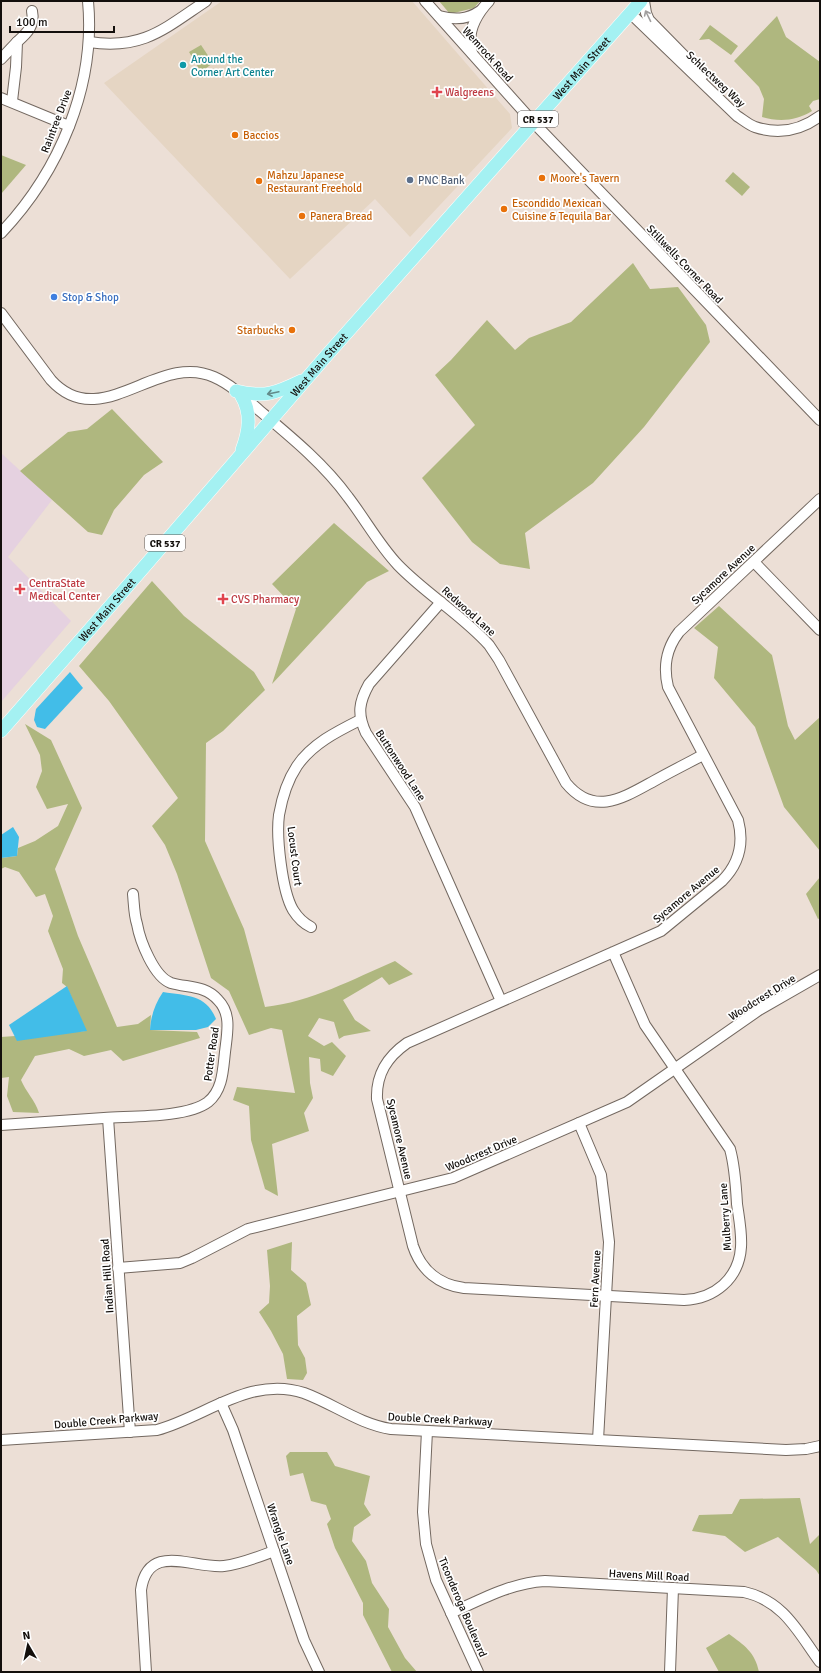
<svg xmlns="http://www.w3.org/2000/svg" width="821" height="1673" viewBox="0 0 821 1673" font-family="Signika,sans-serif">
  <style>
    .commercial { fill: #e5d5c3 }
    .medical { fill: #e5d1e0 }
    .green { fill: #afb77f }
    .water { fill: #42bde8 }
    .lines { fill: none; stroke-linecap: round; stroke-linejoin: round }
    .minor-casing { stroke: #736860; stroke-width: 12 }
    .major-casing { stroke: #fff; stroke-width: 14 }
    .minor { stroke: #fff; stroke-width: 10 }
    .major { stroke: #a4f1f2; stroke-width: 13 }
    .oneway { stroke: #a19f9e }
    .oneway2 { stroke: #638b8a }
    .culture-dot { fill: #0f9aa8; stroke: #fff; stroke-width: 1.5 }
    .health-dot { fill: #e0444e; stroke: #fff; stroke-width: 1.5 }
    .food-dot { fill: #e8710a; stroke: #fff; stroke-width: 1.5 }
    .service-dot { fill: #5c6f8a; stroke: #fff; stroke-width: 1.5 }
    .shop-dot { fill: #3f7fe0; stroke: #fff; stroke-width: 1.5 }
    .labels { text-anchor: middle; stroke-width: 3.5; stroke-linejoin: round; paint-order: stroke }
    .shield { fill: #fff; stroke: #5a5755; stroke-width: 1 }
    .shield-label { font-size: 10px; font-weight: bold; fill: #130f0c }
    .street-label { font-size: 11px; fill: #130f0c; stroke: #fff }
    .culture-label { font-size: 11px; fill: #0d838f; stroke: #fff; text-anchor: start }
    .health-label { font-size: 11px; fill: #be3a42; stroke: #fff; text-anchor: start }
    .food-label { font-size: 11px; fill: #c56008; stroke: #fff; text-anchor: start }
    .service-label { font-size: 11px; fill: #4e5e75; stroke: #fff; text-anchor: start }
    .shop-label { font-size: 11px; fill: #366cbe; stroke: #fff; text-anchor: start }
  </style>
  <rect width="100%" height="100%" fill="#ecdfd6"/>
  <polygon class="commercial" points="222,1 412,1 510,114 512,128 410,237 375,199 290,279 104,83"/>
  <polygon class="medical" points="1,453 52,500 8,557 71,621 1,702"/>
  <g class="green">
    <polygon points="439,1 480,1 474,8 450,14"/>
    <path d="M777,16l9,21 34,25v37l-7,2 -4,5 3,5c-16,10 -33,11 -50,6l2,-18 -5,-12 -25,-26z"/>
    <polygon points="710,25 738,46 731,55 709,39 699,40"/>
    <polygon points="201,45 213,63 201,72 189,52"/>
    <polygon points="1,155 26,165 1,194"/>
    <polygon points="733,172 750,187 742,196 725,181"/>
    <polygon points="633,263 650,289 678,287 706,325 710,342 644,427 593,483 525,533 530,569 500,564 472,542 422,478 475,425 435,375 451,360 487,320 515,350 529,338 571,322"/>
    <polygon points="112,409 163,462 144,475 114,510 102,535 88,532 20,471 68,432 87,429"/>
    <polygon points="334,523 389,571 367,582 272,684 296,609 272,584"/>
    <path d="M152,581l32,35 70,56 11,18 -42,41 -17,12 -1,98 39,88 21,78c46,-5 88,-28 130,-46l18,13 -24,11 -7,-8 -39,23 12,20 16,11 -27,5 -5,3 -5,-17 -15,-4 -11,18 16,10 8,-4 14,14 -13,20 -12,-5 -1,-12 -11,-2 1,26 3,15 -9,15 5,18 -37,13 6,52 -13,-7 -14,-49 -2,-34 -16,-6 4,-13 58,6 -13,-63 -11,-2 -22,7 -20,-44 -18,-13 -34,-104 -12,-29 -13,-19 26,-28 -69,-97 -30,-35z"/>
    <polygon points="719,606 772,655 788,726 795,740 820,717 820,851 784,807 755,727 714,678 718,647 694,628"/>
    <path d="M25,724l26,16 31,68 -27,61 23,67 39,91 21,-3 13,-9 -1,15 47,2 3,6 -77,23 -12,-11 -27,6 -15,-7 -34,7 -14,24c5,12 14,20 18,33l-26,-1 -6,-16 2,-19 -8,1v-41l85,-6 -19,-44 -5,-4 1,-14 -15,-38 5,-15 -8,-22 -9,3 -17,-25 -14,-5 -4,2v-11l16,-2 1,-8 17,-7 23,-15 10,-22 -21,5 -11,-22 6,-16 -2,-16z"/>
    <polygon points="820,877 820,918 818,919 806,894"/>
    <polygon points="292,1242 291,1270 306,1283 311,1305 297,1316 298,1345 305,1358 307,1373 303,1380 287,1379 283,1354 271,1331 259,1312 269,1303 270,1286 267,1250"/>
    <polygon points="290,1452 327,1452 335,1466 370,1476 364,1504 371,1515 354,1527 352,1541 366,1561 372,1583 389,1609 388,1627 405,1658 417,1672 392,1672 363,1615 363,1603 335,1548 327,1524 331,1519 326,1505 311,1501 303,1473 290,1476 286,1456"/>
    <polygon points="800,1498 810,1544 820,1534 820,1576 816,1570 778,1537 745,1552 725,1536 692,1531 699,1515 732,1514 740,1499"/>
    <path d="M729,1634c15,11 26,18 30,38h-40l-13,-24z"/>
  </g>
  <g class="water">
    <polygon points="70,672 83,688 45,729 37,727 34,720 36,709"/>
    <polygon points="13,827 19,837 17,856 1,858 1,835"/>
    <polygon points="67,986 87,1031 17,1041 9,1025"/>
    <path d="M163,992c24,4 43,2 53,27l-8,8 -12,3h-46c1,-15 5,-26 13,-38z"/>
  </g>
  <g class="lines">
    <g class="minor-casing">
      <g id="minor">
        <polyline points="425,1 534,123 820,420"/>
        <polyline points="644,1 646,13 649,20 703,75"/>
        <path d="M630,13l107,103c5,3 12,9 18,11 24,8 46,3 65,-11"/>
        <path d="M439,16c15,4 28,4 41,-5"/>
        <path d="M89,42c54,8 75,-13 117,-41"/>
        <path d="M472,53c-6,-20 3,-37 17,-52"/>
        <polyline points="1,59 17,42"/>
        <polyline points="1,98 69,126"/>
        <path d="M12,101l4,-34 1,-25c10,-9 18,-16 15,-31"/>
        <path d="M1,233c58,-61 95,-147 87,-232"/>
        <path d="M1,313l50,67c50,55 107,-29 163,-3 18,8 32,22 46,34 31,26 64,53 88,86 17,22 31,48 50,68 28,29 64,50 91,80l10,15 67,123c28,34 57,15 88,-2 16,-9 32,-17 49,-26"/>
        <polyline points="754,562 820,630"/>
        <path d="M441,602l-72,82c-10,18 -12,30 -3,49l49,74 86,194"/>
        <path d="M311,927c-8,-4 -13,-9 -18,-17 -11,-19 -17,-73 -14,-95 3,-17 8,-34 18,-49 15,-22 39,-34 63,-46"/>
        <path d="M613,952l32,73 85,124c5,18 6,37 7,55 2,14 5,29 4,43 -2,32 -27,52 -57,53l-220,-12c-25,-3 -43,-18 -51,-42l-36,-147c-1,-25 10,-42 30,-56l254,-112 61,-50c17,-17 22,-38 16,-61l-70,-133c-5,-21 -2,-38 11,-55l141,-133"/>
        <polyline points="108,1118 130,1432"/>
        <polyline points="579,1123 601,1175 609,1242 598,1440"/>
        <path d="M1,1125c34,-2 69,-5 103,-7 26,-2 83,0 104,-16 15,-12 15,-33 17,-50 2,-18 7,-38 -7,-52 -13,-15 -30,-12 -47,-17 -17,-6 -31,-42 -34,-59 -3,-9 -3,-20 -4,-30"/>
        <polyline points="118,1268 180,1263 192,1258 248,1229 453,1178 627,1102 759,1010 820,975"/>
        <polyline points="221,1403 233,1430 304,1640 319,1672"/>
        <polyline points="427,1431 423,1512 426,1544 436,1580 478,1672"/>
        <path d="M1,1440l156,-10c48,-13 94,-55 147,-37 30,11 55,31 87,36l395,21 20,-1 14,-3"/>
        <path d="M451,1613c31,-14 60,-30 94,-32l199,11c40,9 54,40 76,70"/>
        <path d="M146,1672l-5,-82c7,-49 52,-21 83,-24 17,-2 34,-9 50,-15"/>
        <polyline points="670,1672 673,1588"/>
      </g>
    </g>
    <g class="major-casing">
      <g id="major">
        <path d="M236,391c29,7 40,2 65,-10"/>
        <path d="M241,395c11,18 8,36 1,55"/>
        <path id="s1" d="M1,731l111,-127 215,-249 314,-354"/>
      </g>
    </g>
    <use href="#minor" class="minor"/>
    <use href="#major" class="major"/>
  </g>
  <defs><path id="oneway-shaft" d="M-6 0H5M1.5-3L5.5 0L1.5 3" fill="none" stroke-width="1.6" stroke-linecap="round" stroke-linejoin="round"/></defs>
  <use class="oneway" href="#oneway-shaft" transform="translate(648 16) rotate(-116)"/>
  <use class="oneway2" href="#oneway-shaft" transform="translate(273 393) rotate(168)"/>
  <circle class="culture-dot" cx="183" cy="65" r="4"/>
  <g class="health-dot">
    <path d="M435 86h4v4h4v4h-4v4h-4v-4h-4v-4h4z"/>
    <path d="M18 583h4v4h4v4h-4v4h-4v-4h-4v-4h4z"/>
    <path d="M221 593h4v4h4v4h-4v4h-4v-4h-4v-4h4z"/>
  </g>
  <g class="food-dot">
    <circle cx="235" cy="135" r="4"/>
    <circle cx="542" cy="178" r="4"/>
    <circle cx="259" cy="181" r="4"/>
    <circle cx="504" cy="209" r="4"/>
    <circle cx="302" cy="216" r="4"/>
    <circle cx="292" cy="330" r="4"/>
  </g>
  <circle class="service-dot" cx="410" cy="180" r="4"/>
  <circle class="shop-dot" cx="54" cy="297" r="4"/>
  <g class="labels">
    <g class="shield">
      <rect x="518" y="111" width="40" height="16" rx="3"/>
      <rect x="145" y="535" width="40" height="16" rx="3"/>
    </g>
    <g class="shield-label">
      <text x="538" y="123">CR 537</text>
      <text x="165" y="547">CR 537</text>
    </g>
    <g class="street-label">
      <text transform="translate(488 54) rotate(48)" y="4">Wemrock Road</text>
      <text dy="4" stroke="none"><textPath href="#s1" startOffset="881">West Main Street</textPath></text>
      <text transform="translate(716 79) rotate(43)" y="4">Schlectweg Way</text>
      <text transform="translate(56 121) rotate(-69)" y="4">Raintree Drive</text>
      <text transform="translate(685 264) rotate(46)" y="4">Stillwells Corner Road</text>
      <text dy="4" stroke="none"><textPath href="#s1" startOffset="485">West Main Street</textPath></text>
      <text transform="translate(723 574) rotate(-43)" y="4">Sycamore Avenue</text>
      <text dy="4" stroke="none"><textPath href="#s1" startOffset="161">West Main Street</textPath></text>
      <text transform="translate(469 611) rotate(42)" y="4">Redwood Lane</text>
      <text transform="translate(401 765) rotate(57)" y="4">Buttonwood Lane</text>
      <text transform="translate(295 856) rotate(83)" y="4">Locust Court</text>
      <text transform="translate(686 894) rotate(-40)" y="4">Sycamore Avenue</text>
      <text transform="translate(762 997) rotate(-32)" y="4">Woodcrest Drive</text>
      <text transform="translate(211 1054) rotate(-82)" y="4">Potter Road</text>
      <text transform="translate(400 1139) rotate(77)" y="4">Sycamore Avenue</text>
      <text transform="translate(481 1153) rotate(-23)" y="4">Woodcrest Drive</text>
      <text transform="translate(725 1217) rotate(-94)" y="4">Mulberry Lane</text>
      <text transform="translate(107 1276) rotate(-94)" y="4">Indian Hill Road</text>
      <text transform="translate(595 1279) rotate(-87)" y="4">Fern Avenue</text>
      <text transform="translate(440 1419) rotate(3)" y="4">Double Creek Parkway</text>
      <text transform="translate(106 1420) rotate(-5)" y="4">Double Creek Parkway</text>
      <text transform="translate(281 1534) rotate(71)" y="4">Wrangle Lane</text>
      <text transform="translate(649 1575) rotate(3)" y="4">Havens Mill Road</text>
      <text transform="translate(463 1607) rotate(67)" y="4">Ticonderoga Boulevard</text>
    </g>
    <g class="culture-label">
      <text x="191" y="63">Around the<tspan x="191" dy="13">Corner Art Center</tspan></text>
    </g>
    <g class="health-label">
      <text x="445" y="96">Walgreens</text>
      <text x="29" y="587">CentraState<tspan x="29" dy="13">Medical Center</tspan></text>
      <text x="231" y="603">CVS Pharmacy</text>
    </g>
    <g class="food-label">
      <text x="243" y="139">Baccios</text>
      <text x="267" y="179">Mahzu Japanese<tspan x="267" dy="13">Restaurant Freehold</tspan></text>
      <text x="550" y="182">Moore's Tavern</text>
      <text x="512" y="207">Escondido Mexican<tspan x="512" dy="13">Cuisine &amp; Tequila Bar</tspan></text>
      <text x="310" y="220">Panera Bread</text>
      <text x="284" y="334" text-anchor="end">Starbucks</text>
    </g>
    <g class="service-label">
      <text x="418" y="184">PNC Bank</text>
    </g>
    <g class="shop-label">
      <text x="62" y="301">Stop &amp; Shop</text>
    </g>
  </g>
  <rect width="821" height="1673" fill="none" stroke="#130f0c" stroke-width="4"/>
  <g transform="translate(28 1645) rotate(351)" stroke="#ffffff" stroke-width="3" paint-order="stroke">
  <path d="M0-3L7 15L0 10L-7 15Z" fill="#130f0c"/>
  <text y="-6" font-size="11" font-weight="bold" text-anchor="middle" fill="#130f0c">N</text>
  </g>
  <path d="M10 26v6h104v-6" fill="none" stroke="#130f0c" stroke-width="2"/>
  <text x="16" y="26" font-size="12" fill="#130f0c" stroke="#ffffff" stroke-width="3" paint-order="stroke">100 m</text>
</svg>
